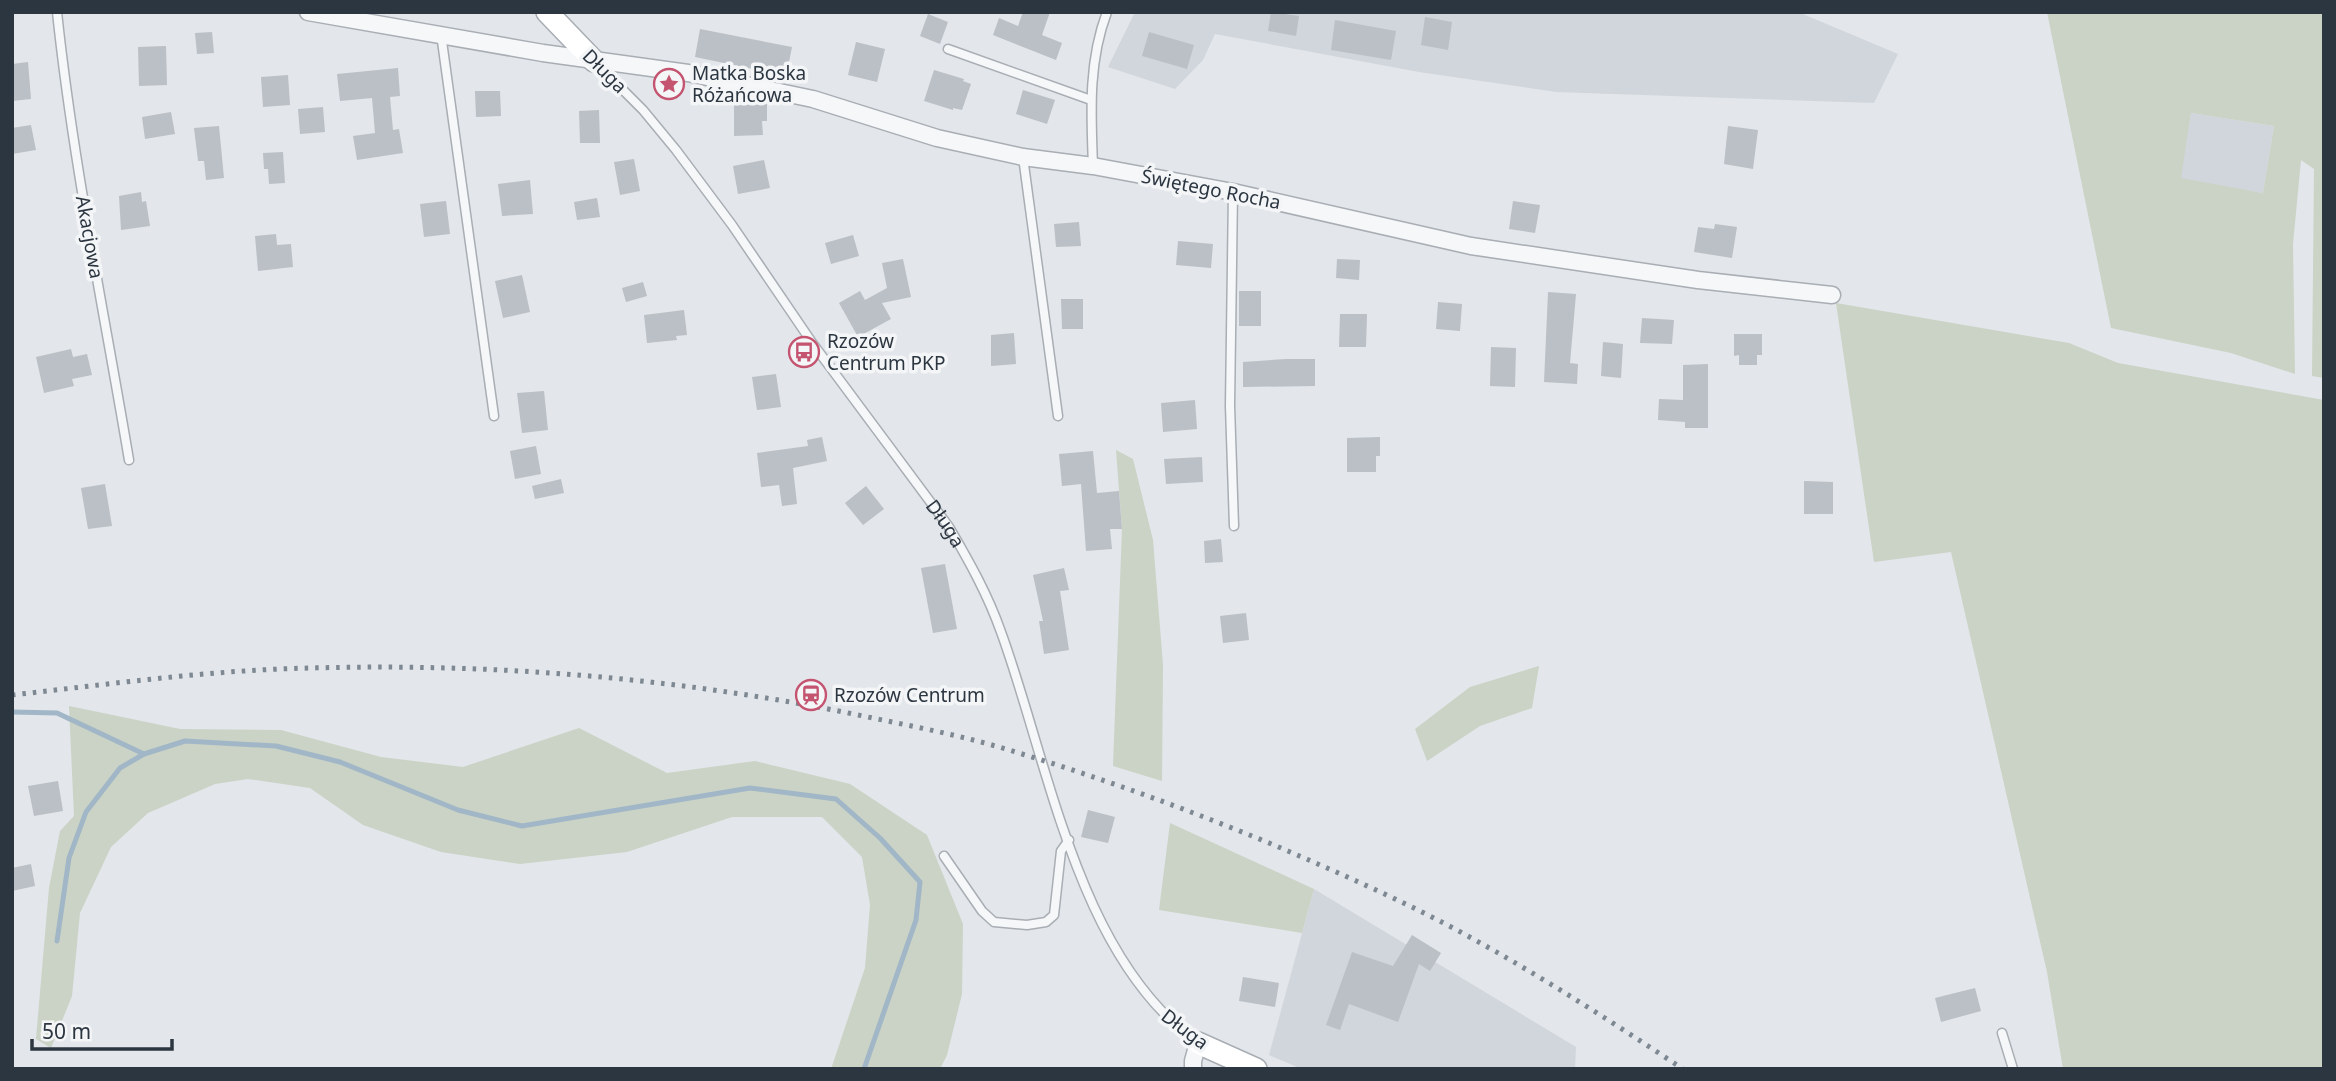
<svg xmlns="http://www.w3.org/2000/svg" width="2336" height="1081" viewBox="0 0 2336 1081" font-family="'Noto Sans',sans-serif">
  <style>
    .built { fill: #d1d6dc }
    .green { fill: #cad3c5; fill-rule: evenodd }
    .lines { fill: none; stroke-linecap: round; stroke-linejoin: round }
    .stream { stroke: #a1b7c7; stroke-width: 5 }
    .building { fill: #bbc0c6 }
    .lane-casing { stroke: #a8aeb4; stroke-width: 11 }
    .street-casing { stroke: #a8aeb4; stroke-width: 19 }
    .secondary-casing { stroke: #a8aeb4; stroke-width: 24 }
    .lane { stroke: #f6f7f9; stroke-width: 8 }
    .street { stroke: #f6f7f9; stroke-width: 16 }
    .secondary { stroke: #fff; stroke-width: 21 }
    .rail { stroke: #7e8892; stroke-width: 5; stroke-dasharray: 3.5 7; stroke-linecap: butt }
    .labels { text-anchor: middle; stroke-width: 7; stroke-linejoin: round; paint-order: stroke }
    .street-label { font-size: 19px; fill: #2c3641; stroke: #f3f5f7 }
    .poi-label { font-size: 19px; fill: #2c3641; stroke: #f3f5f7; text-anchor: start }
  </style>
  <rect width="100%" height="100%" fill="#e3e6ea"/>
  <g class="built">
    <polygon points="1135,12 1798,12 1898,54 1874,103 1556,92 1419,72 1215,34 1203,60 1175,89 1108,67"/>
    <polygon points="2191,113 2274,126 2263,193 2180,179"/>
    <polygon points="1314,889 1576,1047 1575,1069 1302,1069 1269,1055"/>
  </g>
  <g class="green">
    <path d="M2047,12h277v366l-12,-2 2,-207 -13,-9 -8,84 2,130 -64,-21 -120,-25zM2191,113l83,13 -11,67 -82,-15z"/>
    <polygon points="1836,303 2069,343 2118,363 2324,400 2324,1069 2063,1069 2047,972 1951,552 1874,562"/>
    <polygon points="1116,450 1133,459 1153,540 1163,665 1162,781 1113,766 1122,529"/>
    <polygon points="1539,666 1532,708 1480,726 1427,761 1415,729 1470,687"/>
    <polygon points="69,706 180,729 281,730 381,757 463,767 579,728 667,773 755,761 850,784 927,835 963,924 962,994 947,1055 940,1069 831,1069 865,968 870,905 862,857 822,817 732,817 627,852 520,864 441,852 363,825 310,788 248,779 215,784 148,813 111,847 80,913 72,996 51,1048 36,1039 49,888 60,831 74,816"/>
    <polygon points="1170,823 1314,889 1302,933 1159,910"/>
  </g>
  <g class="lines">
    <g class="stream">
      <polyline points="12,712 57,713 144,754 185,741 276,746 340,762 458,810 522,826 750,788 836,799 880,838 920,882 916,920 864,1069"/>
      <polyline points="57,941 69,858 86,812 120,768 144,754"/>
    </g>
  </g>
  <g class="building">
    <polygon points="1023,12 1050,12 1042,35 1062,43 1056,60 993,35 999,18 1018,26"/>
    <polygon points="1271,12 1299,16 1296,36 1268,31"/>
    <polygon points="928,14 948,22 940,44 920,36"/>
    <polygon points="1425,17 1452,22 1448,50 1421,45"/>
    <polygon points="1335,20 1396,31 1391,60 1331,50"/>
    <polygon points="700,29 792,47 785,82 752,75 753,69 695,57"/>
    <polygon points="212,32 214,53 197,54 195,33"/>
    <polygon points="1149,32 1194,45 1187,69 1142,56"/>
    <polygon points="856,42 885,49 877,82 848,75"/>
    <polygon points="166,46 167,85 139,86 138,47"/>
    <polygon points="28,62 31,99 12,101 12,64"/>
    <polygon points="398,68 400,96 390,97 393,130 399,129 403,153 357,160 353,136 375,133 372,98 340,101 337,74"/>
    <polygon points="934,70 964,79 963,81 971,84 962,110 953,108 953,110 924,101"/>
    <polygon points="288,75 290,105 263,107 261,77"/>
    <polygon points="1023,90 1055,100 1047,124 1016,114"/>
    <polygon points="475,91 500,91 501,116 476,117"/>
    <polygon points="767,102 767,121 762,121 763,135 734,136 734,103"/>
    <polygon points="323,107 325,132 300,134 298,109"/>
    <polygon points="599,110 600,143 580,143 579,111"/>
    <polygon points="171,112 175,134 145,139 142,117"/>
    <polygon points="31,125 36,150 12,154 12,128"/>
    <polygon points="219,126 224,178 206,180 204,161 198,161 194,128"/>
    <polygon points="1728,126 1758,130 1753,169 1724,164"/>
    <polygon points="283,152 285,183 269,184 268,169 264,169 263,153"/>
    <polygon points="634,159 640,191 620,195 614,162"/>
    <polygon points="764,160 770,188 738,194 733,166"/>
    <polygon points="530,180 533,214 502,216 498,184"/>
    <polygon points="141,192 142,202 146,201 150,226 121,230 119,196"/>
    <polygon points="597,198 600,217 577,220 574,202"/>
    <polygon points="446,201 450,234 424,237 420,204"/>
    <polygon points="1513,201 1540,205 1535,233 1509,229"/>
    <polygon points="1079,222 1081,246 1056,247 1054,224"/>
    <polygon points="1715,224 1737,227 1732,258 1694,252 1698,227 1714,229"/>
    <polygon points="276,234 277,245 291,244 293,267 258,271 255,236"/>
    <polygon points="853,235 859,256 831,264 825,243"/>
    <polygon points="1178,241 1213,244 1211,268 1176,265"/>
    <polygon points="903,259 911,297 882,303 891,319 858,337 839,303 860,291 865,300 887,288 882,263"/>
    <polygon points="1337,259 1360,260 1359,280 1336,278"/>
    <polygon points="522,275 530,312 503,318 495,281"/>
    <polygon points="643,282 647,296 626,302 622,288"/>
    <rect x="1239" y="291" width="22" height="35"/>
    <polygon points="1548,292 1576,294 1570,363 1578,364 1577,384 1544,382"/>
    <polygon points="1061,299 1083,299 1083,329 1062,329"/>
    <polygon points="1438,302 1462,304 1460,331 1436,329"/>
    <polygon points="684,310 687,335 676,336 677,340 647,343 644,315"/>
    <polygon points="1340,314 1367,314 1366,347 1339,347"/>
    <polygon points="1642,318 1674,320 1672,344 1640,343"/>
    <polygon points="1014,333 1016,364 991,366 991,335"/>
    <polygon points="1734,334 1762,334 1762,355 1757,355 1757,365 1739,365 1739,355 1734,356"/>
    <polygon points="1603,342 1623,344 1621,378 1601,376"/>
    <polygon points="1491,347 1516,348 1515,387 1490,386"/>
    <polygon points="71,349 73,357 87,354 92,375 72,379 74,386 44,393 36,357"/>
    <polygon points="1286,359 1315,359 1315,386 1243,387 1243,362"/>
    <polygon points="1708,364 1708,428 1685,428 1685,422 1658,420 1659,399 1683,400 1683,365"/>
    <polygon points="776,374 781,407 757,410 752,377"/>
    <polygon points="544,391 548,430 522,433 517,393"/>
    <polygon points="1195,400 1197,429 1163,432 1161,403"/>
    <polygon points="822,437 827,461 793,468 797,504 782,506 779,485 761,487 757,453 808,446 807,440"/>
    <polygon points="1380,437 1380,456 1376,456 1376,472 1347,472 1347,438"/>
    <polygon points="536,446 541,474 515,479 510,451"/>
    <polygon points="1093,451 1097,493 1119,491 1122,529 1110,529 1112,549 1086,551 1081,484 1062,486 1059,454"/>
    <polygon points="1202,457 1203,482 1166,484 1164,459"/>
    <polygon points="561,479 564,493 535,499 532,486"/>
    <polygon points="1804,481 1833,482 1833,514 1804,514"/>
    <polygon points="105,484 112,526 88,529 81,488"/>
    <polygon points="866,486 884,509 863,525 845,503"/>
    <polygon points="1221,539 1223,562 1205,563 1204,541"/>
    <polygon points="945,564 957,629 933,633 921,568"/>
    <polygon points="1064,568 1069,590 1060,591 1069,650 1044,654 1039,621 1043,621 1033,575"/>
    <polygon points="1246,613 1249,640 1223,643 1220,616"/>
    <polygon points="58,781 63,811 34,816 28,786"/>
    <polygon points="1088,810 1115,817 1108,843 1081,837"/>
    <polygon points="31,864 35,886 12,891 12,868"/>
    <polygon points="1412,935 1441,953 1430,971 1419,964 1398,1022 1349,1004 1340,1030 1326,1025 1352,952 1393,966"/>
    <polygon points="1243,977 1279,983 1275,1007 1239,1001"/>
    <polygon points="1975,988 1981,1011 1941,1022 1935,998"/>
  </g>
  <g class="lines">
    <g class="lane-casing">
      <g id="lane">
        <path d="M57,12c16,151 47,299 72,448"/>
        <polyline points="441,34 494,416"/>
        <polyline points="948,49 1091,100"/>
        <path id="s1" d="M596,63l47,47 33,40 56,75 81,119 136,183c20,34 39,68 52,105 48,131 76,324 196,410"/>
        <polyline points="1023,157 1058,416"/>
        <path d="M1093,166c-2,-53 -5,-104 14,-154"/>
        <polyline points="1233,192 1230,406 1234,526"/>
        <polyline points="944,856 982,911 994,922 1027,925 1046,922 1054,915 1061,851 1069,840"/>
        <polyline points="2002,1033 2013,1069"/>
      </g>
    </g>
    <g class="street-casing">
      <g id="street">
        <polyline points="308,12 543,53 688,73 813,99 937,138 1023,157 1093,166 1233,192 1471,246 1698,280 1832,295"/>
        <polyline points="1193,1069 1193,1061 1198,1043"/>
      </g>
    </g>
    <g class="secondary-casing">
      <g id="secondary">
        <polyline points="547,12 594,61"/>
        <polyline points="1198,1043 1256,1069"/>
      </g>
    </g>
    <use href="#lane" class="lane"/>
    <use href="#street" class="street"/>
    <use href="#secondary" class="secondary"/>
    <path class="rail" d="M12,695c99,-11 199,-25 299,-27 185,-5 370,10 552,48 43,9 86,17 129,29 96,28 190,62 282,100 65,28 130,56 192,90 75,41 146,87 217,134"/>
  </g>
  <defs>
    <g id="sight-ring" transform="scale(1.575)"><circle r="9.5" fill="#f3f5f7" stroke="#c45470" stroke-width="1.5"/><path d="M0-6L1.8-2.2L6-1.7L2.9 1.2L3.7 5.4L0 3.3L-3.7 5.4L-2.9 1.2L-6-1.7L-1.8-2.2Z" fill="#c45470"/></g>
    <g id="bus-ring" transform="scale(1.575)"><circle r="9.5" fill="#f3f5f7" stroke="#c45470" stroke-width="1.5"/><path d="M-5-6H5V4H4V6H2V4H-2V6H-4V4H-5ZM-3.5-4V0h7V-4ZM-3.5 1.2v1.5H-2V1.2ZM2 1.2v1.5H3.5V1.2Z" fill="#c45470"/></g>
    <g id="station-ring" transform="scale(1.575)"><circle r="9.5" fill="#f3f5f7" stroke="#c45470" stroke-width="1.5"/><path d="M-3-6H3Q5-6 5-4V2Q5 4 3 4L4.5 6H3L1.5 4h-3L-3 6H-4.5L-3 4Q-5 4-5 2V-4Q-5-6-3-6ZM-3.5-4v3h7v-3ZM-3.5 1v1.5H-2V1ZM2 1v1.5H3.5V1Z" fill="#c45470"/></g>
  </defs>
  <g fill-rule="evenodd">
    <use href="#sight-ring" x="669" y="84"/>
    <use href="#bus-ring" x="804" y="352"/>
    <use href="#station-ring" x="811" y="695"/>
  </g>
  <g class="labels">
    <g class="street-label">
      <text transform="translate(605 71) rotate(45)" y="7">Długa</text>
      <text transform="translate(1211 189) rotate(11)" y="7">Świętego Rocha</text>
      <text transform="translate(90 237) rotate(80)" y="7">Akacjowa</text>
      <text dy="7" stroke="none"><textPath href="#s1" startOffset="579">Długa</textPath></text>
      <text transform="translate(1185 1029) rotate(37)" y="7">Długa</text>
    </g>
    <g class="poi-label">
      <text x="692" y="80">Matka Boska<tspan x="692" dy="22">Różańcowa</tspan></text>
      <text x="827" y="348">Rzozów<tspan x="827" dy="22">Centrum PKP</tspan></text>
      <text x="834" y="702">Rzozów Centrum</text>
    </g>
  </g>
  <rect width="2336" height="1081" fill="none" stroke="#2c3641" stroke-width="28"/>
  <path d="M32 1039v10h140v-10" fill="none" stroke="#2c3641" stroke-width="3.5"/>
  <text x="42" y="1039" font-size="21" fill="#2c3641" stroke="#f3f5f7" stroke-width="5" paint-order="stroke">50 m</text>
</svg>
